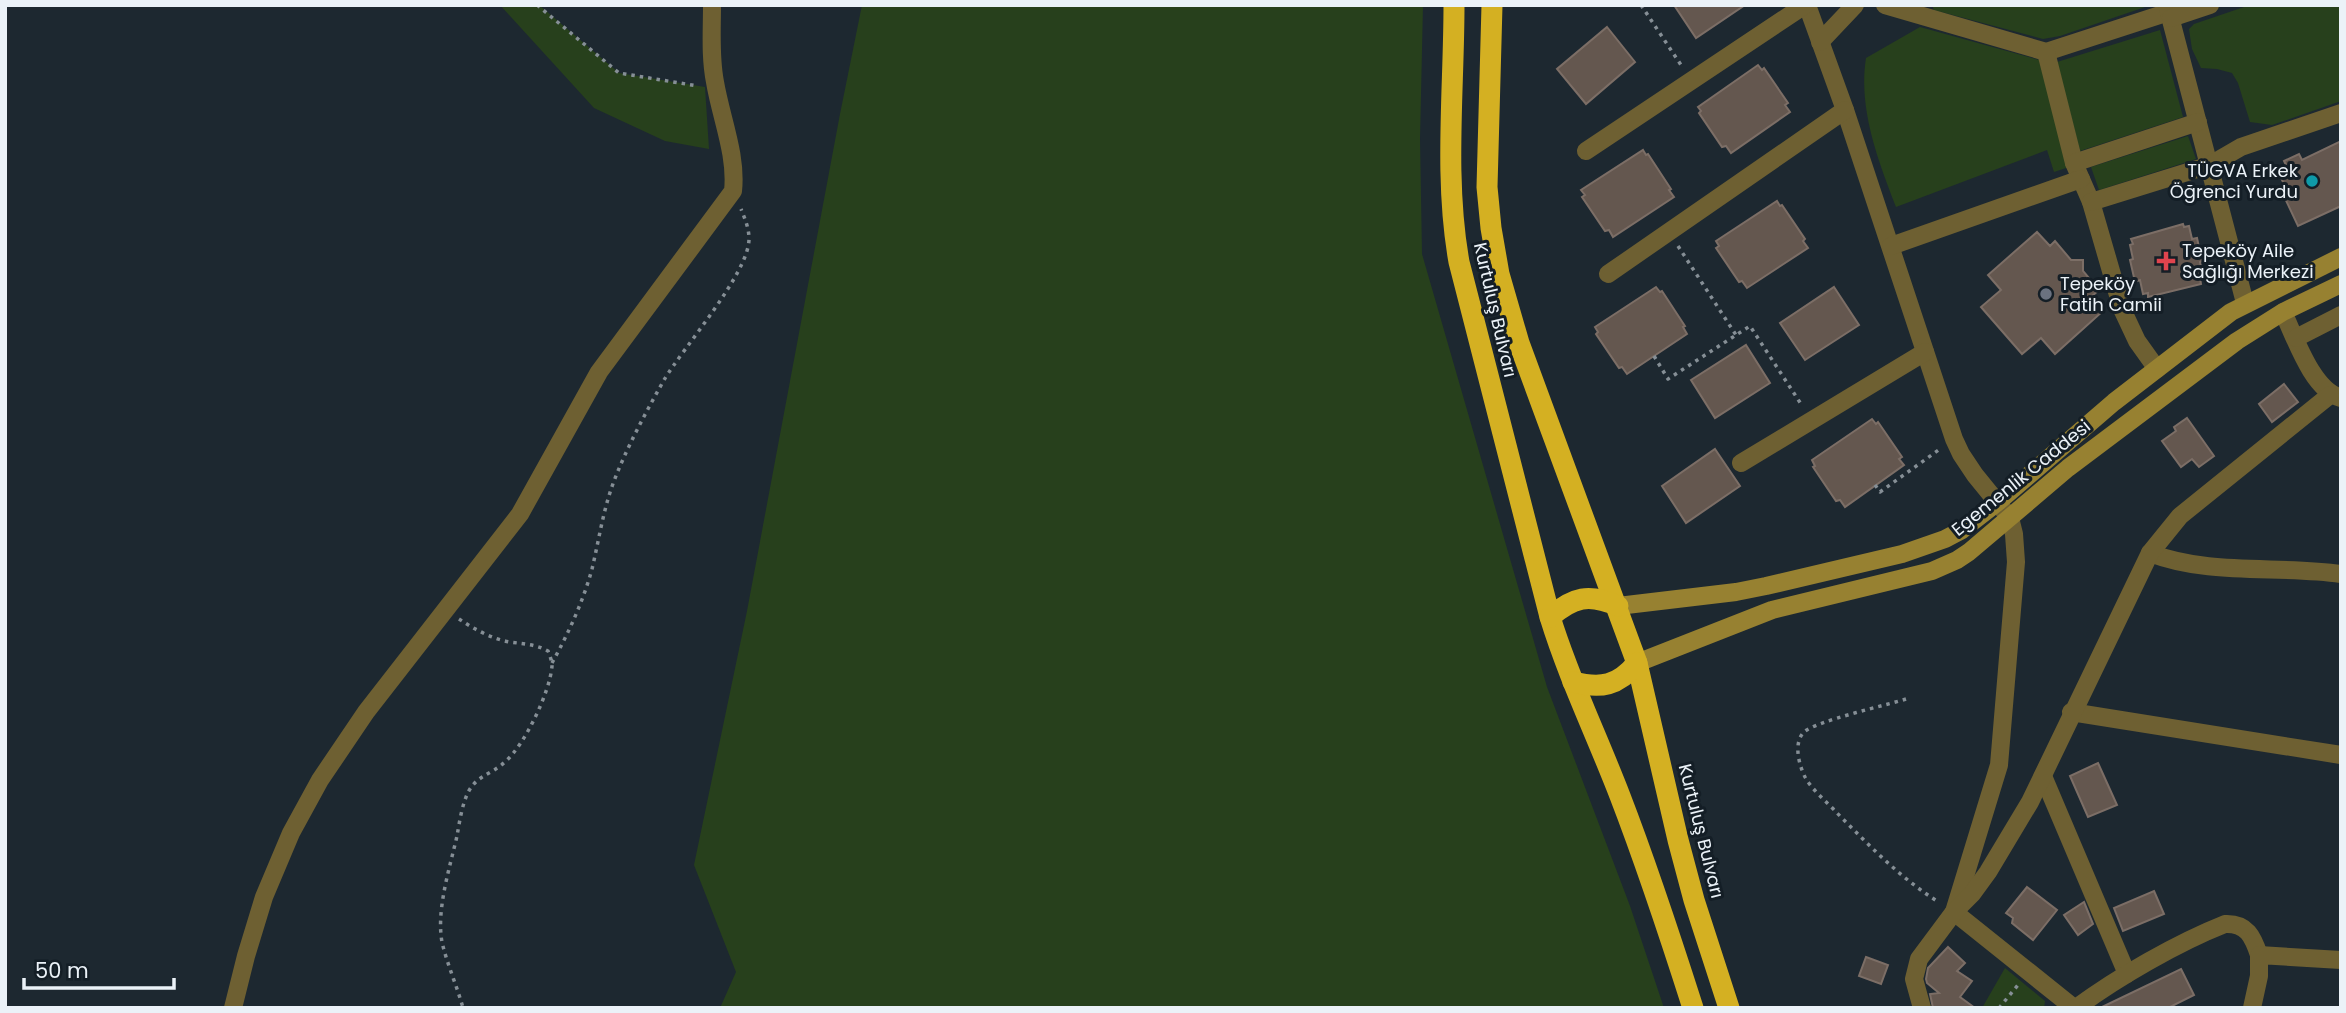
<svg xmlns="http://www.w3.org/2000/svg" width="2346" height="1013" viewBox="0 0 2346 1013" font-family="Poppins,sans-serif">
  <style>
    .green { fill: #27401c }
    .building { fill: #64574f; stroke: #7c6e66; stroke-width: 2 }
    .lines { fill: none; stroke-linecap: round; stroke-linejoin: round }
    .path { stroke: #868f96; stroke-width: 3.5; stroke-dasharray: 3.5 5; stroke-linecap: butt }
    .street { stroke: #6e6032; stroke-width: 18 }
    .secondary { stroke: #978131; stroke-width: 18 }
    .highway { stroke: #d4b022; stroke-width: 21 }
    .culture-dot { fill: #0f9aa8; stroke: #141e26; stroke-width: 2.5 }
    .health-dot { fill: #e0444e; stroke: #141e26; stroke-width: 2.5 }
    .worship-dot { fill: #6b7280; stroke: #141e26; stroke-width: 2.5 }
    .labels { text-anchor: middle; stroke-width: 6; stroke-linejoin: round; paint-order: stroke }
    .poi-label { font-size: 18px; fill: #ebf2f8; stroke: #141e26; text-anchor: start }
    .street-label { font-size: 18px; fill: #ebf2f8; stroke: #141e26 }
  </style>
  <rect width="100%" height="100%" fill="#1d2830"/>
  <g class="green">
    <polygon points="500,5 539,5 619,73 705,87 709,149 665,141 594,108"/>
    <polygon points="862,5 1423,5 1420,139 1422,254 1547,687 1630,906 1664,1008 720,1008 736,972 694,865 747,611 840,114"/>
    <polygon points="1932,5 2151,5 2060,36 2043,39 1934,10"/>
    <polygon points="2250,5 2341,5 2341,101 2272,125 2250,122 2238,83 2232,73 2217,69 2201,68 2192,49 2189,29 2194,24"/>
    <path d="M1920,27l119,33 30,107 -15,5 -7,-22 -151,57c-18,-47 -38,-98 -30,-149z"/>
    <polygon points="2160,30 2183,117 2080,151 2057,62"/>
    <polygon points="2188,136 2196,159 2099,190 2091,167"/>
    <polygon points="2005,968 2045,1001 2044,1008 1982,1008"/>
  </g>
  <g class="building">
    <polygon points="1674,5 1745,5 1696,38"/>
    <polygon points="1607,27 1635,62 1586,104 1557,69"/>
    <polygon points="1758,65 1762,70 1764,68 1788,103 1785,105 1790,112 1731,153 1726,146 1722,147 1699,113 1701,111 1698,107"/>
    <polygon points="2341,141 2341,206 2298,226 2282,192 2287,190 2278,172 2287,167 2284,161 2299,154 2302,160"/>
    <polygon points="1643,150 1646,155 1648,154 1671,189 1669,190 1674,197 1613,237 1609,230 1605,231 1582,197 1585,195 1581,190"/>
    <polygon points="1777,201 1780,206 1782,205 1805,239 1803,241 1808,248 1747,288 1742,281 1739,282 1716,248 1719,246 1716,241"/>
    <polygon points="2183,224 2184,227 2189,226 2192,239 2197,238 2202,261 2200,262 2203,277 2200,278 2201,284 2148,297 2148,293 2143,294 2140,280 2135,282 2130,260 2133,259 2130,245 2133,244 2131,239"/>
    <polygon points="2037,232 2050,246 2055,241 2071,260 2083,260 2083,271 2099,290 2091,297 2103,311 2055,354 2041,338 2022,354 1981,307 2001,290 1988,275"/>
    <polygon points="1656,287 1660,292 1662,291 1685,326 1683,327 1687,334 1627,374 1622,367 1619,368 1596,334 1598,332 1595,327"/>
    <polygon points="1834,287 1859,325 1805,360 1780,323"/>
    <polygon points="1746,345 1770,383 1715,418 1691,380"/>
    <polygon points="2284,384 2298,402 2272,422 2259,404"/>
    <polygon points="2187,418 2214,456 2199,467 2192,459 2181,467 2162,441 2176,431 2174,427"/>
    <polygon points="1872,419 1876,424 1878,422 1902,457 1899,459 1904,465 1845,507 1840,500 1836,501 1813,467 1815,466 1812,460"/>
    <polygon points="1715,449 1740,486 1686,523 1662,486"/>
    <polygon points="2098,763 2117,805 2088,817 2070,776"/>
    <polygon points="2027,887 2057,910 2033,940 2012,923 2013,918 2006,913"/>
    <polygon points="2154,891 2164,914 2123,931 2114,908"/>
    <polygon points="2084,902 2093,924 2078,935 2064,915"/>
    <polygon points="1948,947 1965,963 1957,971 1972,981 1960,997 1975,1008 1933,1008 1930,994 1939,993 1927,983 1926,979 1928,968"/>
    <polygon points="1866,957 1888,965 1881,984 1859,976"/>
    <polygon points="2181,969 2194,995 2168,1008 2100,1008"/>
  </g>
  <g class="lines">
    <g class="path">
      <polyline points="537,5 619,73 698,86"/>
      <polyline points="1641,5 1681,65"/>
      <polyline points="1678,246 1736,335"/>
      <polyline points="1654,356 1668,379 1750,326 1801,404"/>
      <polyline points="1875,485 1880,492 1940,449"/>
      <path d="M459,619c15,10 33,20 51,23 14,2 25,2 38,9 2,5 4,10 4,15 -2,26 -27,78 -46,95 -17,16 -33,14 -41,39 -4,11 -6,25 -8,36 -7,31 -21,74 -15,106 5,22 15,44 21,66"/>
      <path d="M552,663c16,-29 31,-61 40,-94 7,-29 11,-59 22,-88 13,-34 32,-69 50,-101 19,-32 85,-107 85,-141 0,-11 -4,-20 -8,-30"/>
      <path d="M1906,699c-19,6 -90,22 -102,33 -11,11 -5,33 1,45 7,13 22,25 32,36 32,32 62,64 100,88"/>
      <polyline points="1999,1008 2018,985"/>
    </g>
    <g class="street">
      <polyline points="1807,5 1845,110 1954,439 1961,454 1975,475 2010,518 2014,534 2016,562 1999,765 1954,912 2074,1008"/>
      <polyline points="1885,5 2046,52 2169,12"/>
      <polyline points="2167,5 2245,303"/>
      <polyline points="2171,18 2210,5"/>
      <polyline points="1820,42 1855,5"/>
      <polyline points="2046,52 2074,163 2091,202 2122,309 2137,341 2157,369"/>
      <polyline points="1586,151 1805,5"/>
      <polyline points="2074,163 2198,122"/>
      <polyline points="2091,202 2210,165 2241,147 2341,113"/>
      <polyline points="1891,246 2081,179"/>
      <polyline points="1608,274 1845,110"/>
      <path d="M2283,312c12,25 29,78 58,86"/>
      <polyline points="2296,338 2341,315"/>
      <polyline points="1741,463 1925,352"/>
      <path d="M2150,553c60,23 127,12 191,21"/>
      <polyline points="2071,712 2341,755"/>
      <polyline points="2043,776 2127,974"/>
      <path d="M233,1008l13,-52 18,-59 27,-64 29,-53 46,-68 154,-198 79,-142 134,-181c4,-36 -12,-73 -18,-109 -5,-25 -3,-51 -3,-77"/>
      <polyline points="1922,1008 1914,979 1919,959 1954,912 1972,894 1988,872 2030,802 2150,553 2180,516 2330,395"/>
      <path d="M2076,1008c42,-31 101,-65 149,-84 22,-1 28,13 34,31"/>
      <polyline points="2252,1008 2259,976 2259,955 2341,960"/>
    </g>
    <g class="secondary">
      <polyline points="1618,606 1736,592 1766,586 1902,554 1945,539 1962,530 1998,502 2114,402 2231,312 2341,257"/>
      <polyline points="1637,663 1772,610 1932,571 1957,560 1969,552 2068,468 2237,341 2283,312 2341,284"/>
    </g>
    <g class="highway">
      <path d="M1454,5c0,85 -10,173 5,257l91,355c19,62 47,119 70,179 27,70 50,140 73,212"/>
      <polyline points="1492,5 1487,187 1491,228 1499,274 1519,343 1637,663 1678,840 1694,900 1729,1008"/>
      <path d="M1550,617c23,-20 39,-24 68,-11"/>
      <path d="M1573,682c28,7 45,4 64,-19"/>
    </g>
  </g>
  <circle class="culture-dot" cx="2312" cy="181" r="7"/>
  <path class="health-dot" d="M2162.5 250.5h7v7h7v7h-7v7h-7v-7h-7v-7h7z"/>
  <circle class="worship-dot" cx="2046" cy="294" r="7"/>
  <g class="labels">
    <g class="poi-label">
      <text x="2298" y="177" text-anchor="end">TÜGVA Erkek<tspan x="2298" dy="21">Öğrenci Yurdu</tspan></text>
      <text x="2182" y="257">Tepeköy Aile<tspan x="2182" dy="21">Sağlığı Merkezi</tspan></text>
      <text x="2060" y="290">Tepeköy<tspan x="2060" dy="21">Fatih Camii</tspan></text>
    </g>
    <g class="street-label">
      <text transform="translate(1495 310) rotate(77)" y="6">Kurtuluş Bulvarı</text>
      <text transform="translate(2021 478) rotate(-39)" y="6">Egemenlik Caddesi</text>
      <text transform="translate(1701 831) rotate(76)" y="6">Kurtuluş Bulvarı</text>
    </g>
  </g>
  <rect width="2346" height="1013" fill="none" stroke="#ebf2f8" stroke-width="14"/>
  <path d="M24 978v10h150v-10" fill="none" stroke="#ebf2f8" stroke-width="3.5"/>
  <text x="35" y="978" font-size="21" fill="#ebf2f8" stroke="#141e26" stroke-width="5" paint-order="stroke">50 m</text>
</svg>
